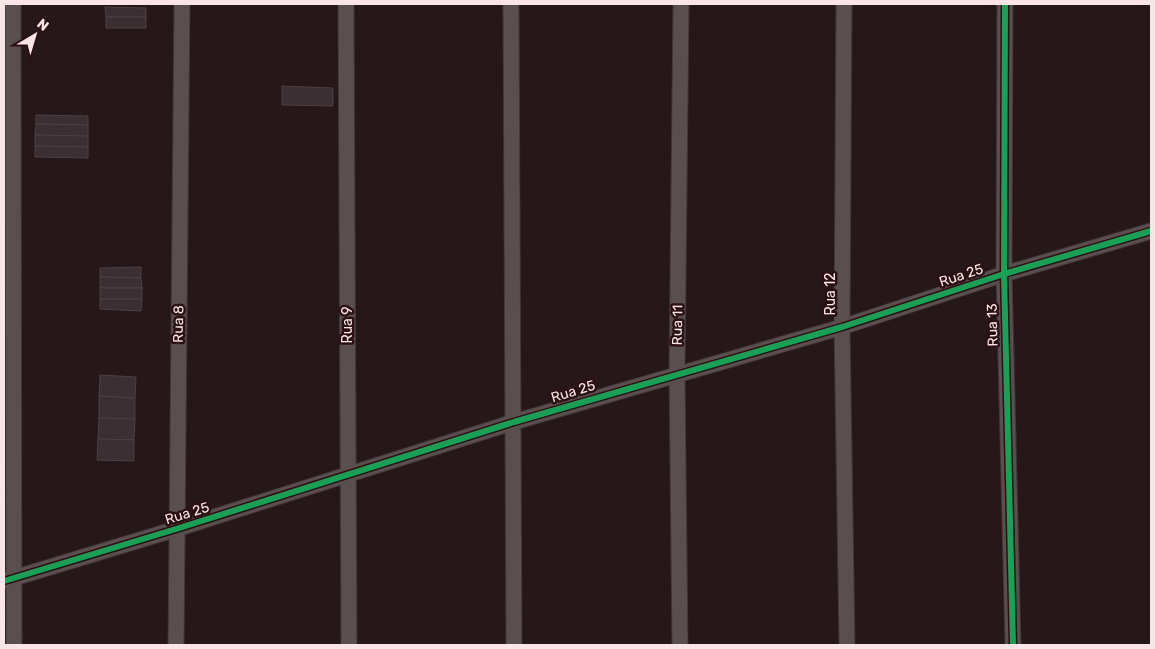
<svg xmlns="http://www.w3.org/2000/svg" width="1155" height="649" viewBox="0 0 1155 649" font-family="Rubik,sans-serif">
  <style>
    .building { fill: #3c2f33; stroke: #4c4043 }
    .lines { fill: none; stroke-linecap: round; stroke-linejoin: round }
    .street-casing { stroke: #413536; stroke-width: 17 }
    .street { stroke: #5a4f4f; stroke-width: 15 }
    .cycleway-casing { stroke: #2c1114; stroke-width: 9 }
    .cycleway { stroke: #1a9f57; stroke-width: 6 }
    .labels { text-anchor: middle; stroke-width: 5; stroke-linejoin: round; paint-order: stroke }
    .street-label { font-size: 14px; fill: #fae5e6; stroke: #2c1114 }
  </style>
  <rect width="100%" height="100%" fill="#261719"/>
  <g class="building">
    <polygon points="105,7 146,8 146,17 106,17"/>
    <rect x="106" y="17" width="40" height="11"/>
    <polygon points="282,86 333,88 333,106 282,105"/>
    <polygon points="36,115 88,116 88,125 36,124"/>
    <polygon points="36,124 88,125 88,136 35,135"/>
    <polygon points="35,135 88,136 88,147 35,146"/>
    <polygon points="35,146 88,147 88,158 35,157"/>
    <polygon points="141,267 141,278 100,277 100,268"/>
    <polygon points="100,277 141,278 142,288 100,288"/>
    <rect x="100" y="288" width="42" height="11"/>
    <polygon points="100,299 142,299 141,311 100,309"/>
    <polygon points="100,375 136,377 135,398 99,396"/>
    <polygon points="99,396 135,398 135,419 99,418"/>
    <polygon points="99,418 135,419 134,440 98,439"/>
    <polygon points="98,439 134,440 134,461 97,460"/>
  </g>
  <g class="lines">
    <g class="street-casing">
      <g id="street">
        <polyline points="13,4 14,645"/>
        <polyline points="346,4 349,645"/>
        <polyline points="511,4 514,645"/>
        <polyline points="844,4 842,327 847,645"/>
        <polyline points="1005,4 1004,274 1013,645"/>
        <polyline points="4,581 176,529 514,422 842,327 1004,274 1151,231"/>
        <polyline points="176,645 182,4"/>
        <polyline points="680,645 677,373 681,4"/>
      </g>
    </g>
    <use href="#street" class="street"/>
    <g class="cycleway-casing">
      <g id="cycleway">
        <polyline points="1005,4 1004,274 1013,645"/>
        <polyline points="4,581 176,529 514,422 842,327 1004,274 1151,231"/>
      </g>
    </g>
    <use href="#cycleway" class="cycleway"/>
  </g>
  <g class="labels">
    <g class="street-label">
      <text transform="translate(961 275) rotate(-18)" y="5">Rua 25</text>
      <text transform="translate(830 294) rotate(-90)" y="5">Rua 12</text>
      <text transform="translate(178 324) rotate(-89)" y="5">Rua 8</text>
      <text transform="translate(347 325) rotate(-90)" y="5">Rua 9</text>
      <text transform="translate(677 325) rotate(-89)" y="5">Rua 11</text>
      <text transform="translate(992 325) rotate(-91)" y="5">Rua 13</text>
      <text transform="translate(573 391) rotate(-17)" y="5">Rua 25</text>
      <text transform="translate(187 513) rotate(-17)" y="5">Rua 25</text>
    </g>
  </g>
  <rect width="1155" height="649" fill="none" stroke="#fae5e6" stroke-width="10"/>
  <g transform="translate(35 35) rotate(38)" stroke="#2c1114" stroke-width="4" paint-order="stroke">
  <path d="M0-4L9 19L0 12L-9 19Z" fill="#fae5e6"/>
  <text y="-8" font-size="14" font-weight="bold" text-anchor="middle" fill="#fae5e6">N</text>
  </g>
</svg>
